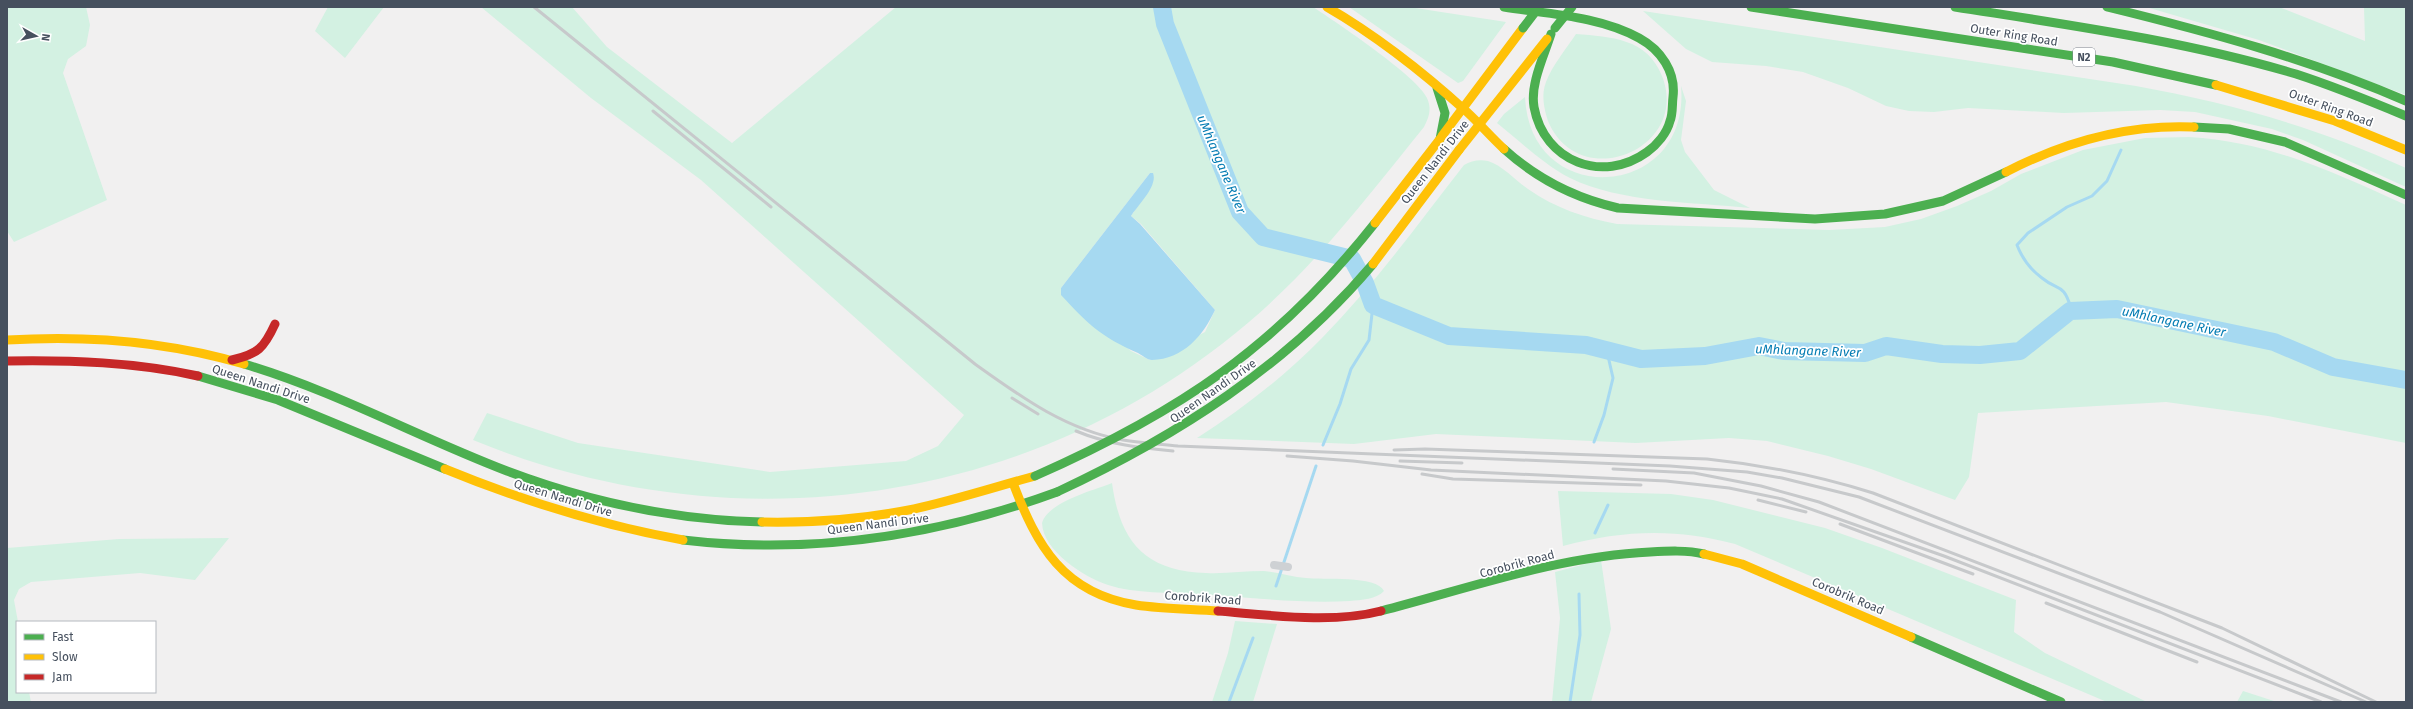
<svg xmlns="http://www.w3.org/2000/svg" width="2413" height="709" viewBox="0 0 2413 709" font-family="'Fira Sans',sans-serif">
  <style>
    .green { fill: #d3f1e2; fill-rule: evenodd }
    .water { fill: #a6d9f1 }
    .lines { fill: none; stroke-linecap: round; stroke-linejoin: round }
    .stream { stroke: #a6d9f1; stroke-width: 3 }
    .river { stroke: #a6d9f1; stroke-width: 18 }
    .street { stroke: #ced1d4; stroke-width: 8 }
    .fast { stroke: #4caf50; stroke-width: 9 }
    .slow { stroke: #ffc107; stroke-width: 9 }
    .jam { stroke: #c62828; stroke-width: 9 }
    .rail { stroke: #c7c9cb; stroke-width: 3 }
    .fast-bridge { stroke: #4caf50; stroke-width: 9 }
    .slow-bridge { stroke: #ffc107; stroke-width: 9 }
    .labels { text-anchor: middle; stroke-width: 3.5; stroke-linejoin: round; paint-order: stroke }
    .shield { fill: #fff; stroke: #7e848e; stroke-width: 1 }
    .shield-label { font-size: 11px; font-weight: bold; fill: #46505e }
    .street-label { font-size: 12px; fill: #46505e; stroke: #fff }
    .water-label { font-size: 13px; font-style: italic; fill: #047cb3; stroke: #fff }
  </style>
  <rect width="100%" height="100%" fill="#f1f0f0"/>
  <g class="green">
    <polygon points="7,7 86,7 90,25 86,46 68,59 63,73 107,200 14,242 7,231"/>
    <polygon points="328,7 384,7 345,58 315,31"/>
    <path d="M481,7h91l35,40 125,96 164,-136h417c23,15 105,70 114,91 5,11 2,19 -3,29 -55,68 -108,138 -175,195 -216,184 -515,226 -776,118l14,-27 91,30 192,29 136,-11 32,-15 26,-31 -263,-235 -110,-82zM1150,173h3l-3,15 -19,28 10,8 74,86 -10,22 -55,28 -19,-9 -70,-63z"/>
    <polygon points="1349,7 1409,7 1506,22 1463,81 1458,83"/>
    <polygon points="2146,7 2279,7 2365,41 2364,7 2406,7 2406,95 2259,40"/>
    <path d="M1643,11l493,75c94,17 183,42 270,82v19l-103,-47 -31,-11 -77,-17 -35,-2 -96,3 -96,-5 -34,4 -25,-1 -23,-5 -38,-18 -45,-16 -37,-6 -54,-4 -26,-13z"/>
    <path d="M1576,34c35,3 71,4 86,42 29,73 -83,119 -114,45 -4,-12 -7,-27 -2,-39 6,-16 20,-33 30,-48z"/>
    <path d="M1681,86l5,15 -5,39 4,12 29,38 36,18c-56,-6 -129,-5 -180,-30 -27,-14 -49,-36 -73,-55l7,-9 21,-17c5,114 166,103 156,-11z"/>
    <path d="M2189,137c82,5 143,35 217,68v238l-138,-27 -102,-14 -188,11 -9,64 -14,23 -84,-31 -43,-13 -61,-15 -38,-3 -93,5 -200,-9 -82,10 -157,-6c45,-29 87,-61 125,-100 52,-53 96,-114 142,-173 7,-4 15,-6 24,-4 14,4 28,20 40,28 27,19 57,29 89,35l212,6 56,-3 36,-8 36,-13 34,-15 30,-17 62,-24 62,-12z"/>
    <path d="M1112,483c8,58 32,88 94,90 19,1 38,-2 58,-2 14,1 28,6 42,7 16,2 71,-3 78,13 -7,8 -23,9 -34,10 -50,3 -102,-4 -152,-7 -29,-2 -62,0 -90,-9 -24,-8 -65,-34 -66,-62 6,-21 50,-32 70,-40z"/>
    <path d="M1558,491l113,3 42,6 112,28 57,20 134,52 -2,32 31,21 102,49h-40l-372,-158c-59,-16 -113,-14 -172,2z"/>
    <polygon points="229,538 195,580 140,573 31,582 19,589 14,600 18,622 17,692 29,692 31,702 7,702 7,548 119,539"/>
    <polygon points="1601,560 1611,629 1591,702 1552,702 1560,618 1555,572"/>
    <polygon points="1235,621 1277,624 1253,702 1212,702 1228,653"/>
    <polygon points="2243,691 2277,702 2237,702"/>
  </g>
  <path class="water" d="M1150,173h3c5,13 -15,32 -22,43l9,8 75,86c-12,26 -32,49 -63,50 -5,0 -10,-5 -14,-7 -38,-17 -48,-27 -77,-58v-7z"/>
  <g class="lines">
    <g class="stream">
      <path d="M2059,320l12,-12c-8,-26 -12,-16 -29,-30 -11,-8 -20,-20 -25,-33l11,-12 39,-26 25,-11 15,-15 14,-31"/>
      <polyline points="1591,347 1608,356 1613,378 1604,415 1594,442"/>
      <polyline points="1323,445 1340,404 1351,369 1369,340 1373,305"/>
      <polyline points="1595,533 1608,505"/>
      <polyline points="1276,586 1316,466"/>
      <polyline points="1229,702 1253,638"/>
      <polyline points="1570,702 1580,635 1579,594"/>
    </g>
    <polyline class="river" points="1162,7 1165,24 1240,212 1263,237 1352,259 1365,283 1373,305 1449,336 1586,345 1641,359 1705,356 1759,346 1784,351 1865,353 1886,346 1942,354 1980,355 2020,351 2070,311 2117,309 2274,342 2333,367 2406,380"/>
    <polyline class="street" points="1274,565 1288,567"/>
    <g class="fast">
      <path d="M1504,7c44,7 95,9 135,31 22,12 37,34 34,59 -1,8 0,17 -3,24 -3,12 -13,24 -23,31 -44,32 -103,10 -113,-45 -4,-23 10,-51 17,-73"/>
      <polyline points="1751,7 2113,62 2216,85"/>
      <path d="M1955,7c114,18 230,34 341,67 37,12 74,27 110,42"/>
      <path d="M2107,7c102,25 202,52 299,94"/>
      <polyline points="1437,88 1445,113 1440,139"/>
      <polyline points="2194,127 2229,129 2285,142 2406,195"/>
      <path d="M1504,149c33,30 71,49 114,59l197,11 70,-5 58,-13 63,-29"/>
      <path d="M244,364c91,27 174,73 263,107 82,31 167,49 255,51"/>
      <polyline points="198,376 278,400 445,469"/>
      <path d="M683,540c128,15 254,-4 374,-48"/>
      <path d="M1381,611c89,-23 178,-55 269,-59 18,-1 37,-2 54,2"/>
      <polyline points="1911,637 2061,702"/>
    </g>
    <g class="slow">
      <path d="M1327,7c50,29 97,66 140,105 13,12 24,25 37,37"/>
      <polyline points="2216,85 2335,121 2406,150"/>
      <polyline points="1442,136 1523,28"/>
      <polyline points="1459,150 1547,39"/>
      <path d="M2006,172c60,-31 121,-48 188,-45"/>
      <path d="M7,340c80,-5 159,1 237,24"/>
      <path d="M445,469c78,32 155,56 238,71"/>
      <path d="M1013,483c24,63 50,110 123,122 27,4 55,4 82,6"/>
      <path d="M762,522c50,1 102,-3 152,-13 41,-9 81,-22 121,-33"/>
      <polyline points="1704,554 1742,564 1911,637"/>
    </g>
    <g class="jam">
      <path d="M232,360c26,-6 32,-12 43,-36"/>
      <path d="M7,361c64,-1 128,1 191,15"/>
      <path d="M1218,611c51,4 114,13 163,0"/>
    </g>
    <g class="rail">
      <path d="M534,7l441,357c46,33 91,66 148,76 18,3 37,4 55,6l492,20 77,6 35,6 77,19 301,115 206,90"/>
      <polyline points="653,111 771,207"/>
      <polyline points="1012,398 1038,414"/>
      <path d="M1076,431c31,13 64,17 97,20"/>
      <path d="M1394,450l31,-1 282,10c57,6 112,17 166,34l349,135 154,74"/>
      <polyline points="1287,456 1353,461 1431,470 1666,481 1729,488 1782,499 1944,556 2321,702"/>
      <polyline points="1400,461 1462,463"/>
      <polyline points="1613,469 1694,473 1761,486 1819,502 2341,702"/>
      <polyline points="1422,474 1453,479 1641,485"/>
      <polyline points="1758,500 1806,512"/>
      <polyline points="1840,524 1973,574"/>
      <polyline points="2046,603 2197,662"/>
    </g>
    <g class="fast-bridge">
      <polyline points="1523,28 1539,7"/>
      <polyline points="1555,28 1572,7"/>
      <path d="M1035,476c143,-63 242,-129 340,-253"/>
      <path d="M1057,492c120,-56 230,-126 316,-228"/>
    </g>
    <g class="slow-bridge">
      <polyline points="1375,223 1440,139"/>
      <polyline points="1373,264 1459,150"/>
    </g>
  </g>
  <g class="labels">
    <rect class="shield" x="2073" y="48" width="22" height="18" rx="3"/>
    <g class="shield-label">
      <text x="2084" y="61">N2</text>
    </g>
    <g class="street-label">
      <text transform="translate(2014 35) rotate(9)" y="4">Outer Ring Road</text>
      <text transform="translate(2331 108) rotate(20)" y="4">Outer Ring Road</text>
      <text transform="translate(1435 162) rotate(-52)" y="4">Queen Nandi Drive</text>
      <text transform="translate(261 384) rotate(18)" y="4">Queen Nandi Drive</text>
      <text transform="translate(1213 391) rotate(-35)" y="4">Queen Nandi Drive</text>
      <text transform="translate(563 498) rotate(17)" y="4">Queen Nandi Drive</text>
      <text transform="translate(878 524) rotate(-7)" y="4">Queen Nandi Drive</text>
      <text transform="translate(1517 564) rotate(-15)" y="4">Corobrik Road</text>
      <text transform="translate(1848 596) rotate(23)" y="4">Corobrik Road</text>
      <text transform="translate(1203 598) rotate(4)" y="4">Corobrik Road</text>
    </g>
    <g class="water-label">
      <text transform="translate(1222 164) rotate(67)" y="5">uMhlangane River</text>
      <text transform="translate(2174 321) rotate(12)" y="5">uMhlangane River</text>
      <text transform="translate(1808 350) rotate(2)" y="5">uMhlangane River</text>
    </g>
  </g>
  <rect width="2413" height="709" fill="none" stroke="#46505e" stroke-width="16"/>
  <rect x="16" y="621" width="140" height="72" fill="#ffffff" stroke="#b5b9bf"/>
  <rect x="24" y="634" width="20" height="6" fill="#4caf50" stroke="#b5b9bf"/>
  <text x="52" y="641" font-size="12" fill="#46505e">Fast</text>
  <rect x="24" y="654" width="20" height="6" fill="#ffc107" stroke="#b5b9bf"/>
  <text x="52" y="661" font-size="12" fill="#46505e">Slow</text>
  <rect x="24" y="674" width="20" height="6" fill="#c62828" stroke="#b5b9bf"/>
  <text x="52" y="681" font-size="12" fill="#46505e">Jam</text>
  <g transform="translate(36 36) rotate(98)" stroke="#ffffff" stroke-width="3" paint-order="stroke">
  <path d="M0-3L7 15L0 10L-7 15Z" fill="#46505e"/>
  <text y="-6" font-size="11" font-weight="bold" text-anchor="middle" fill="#46505e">N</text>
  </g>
</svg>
